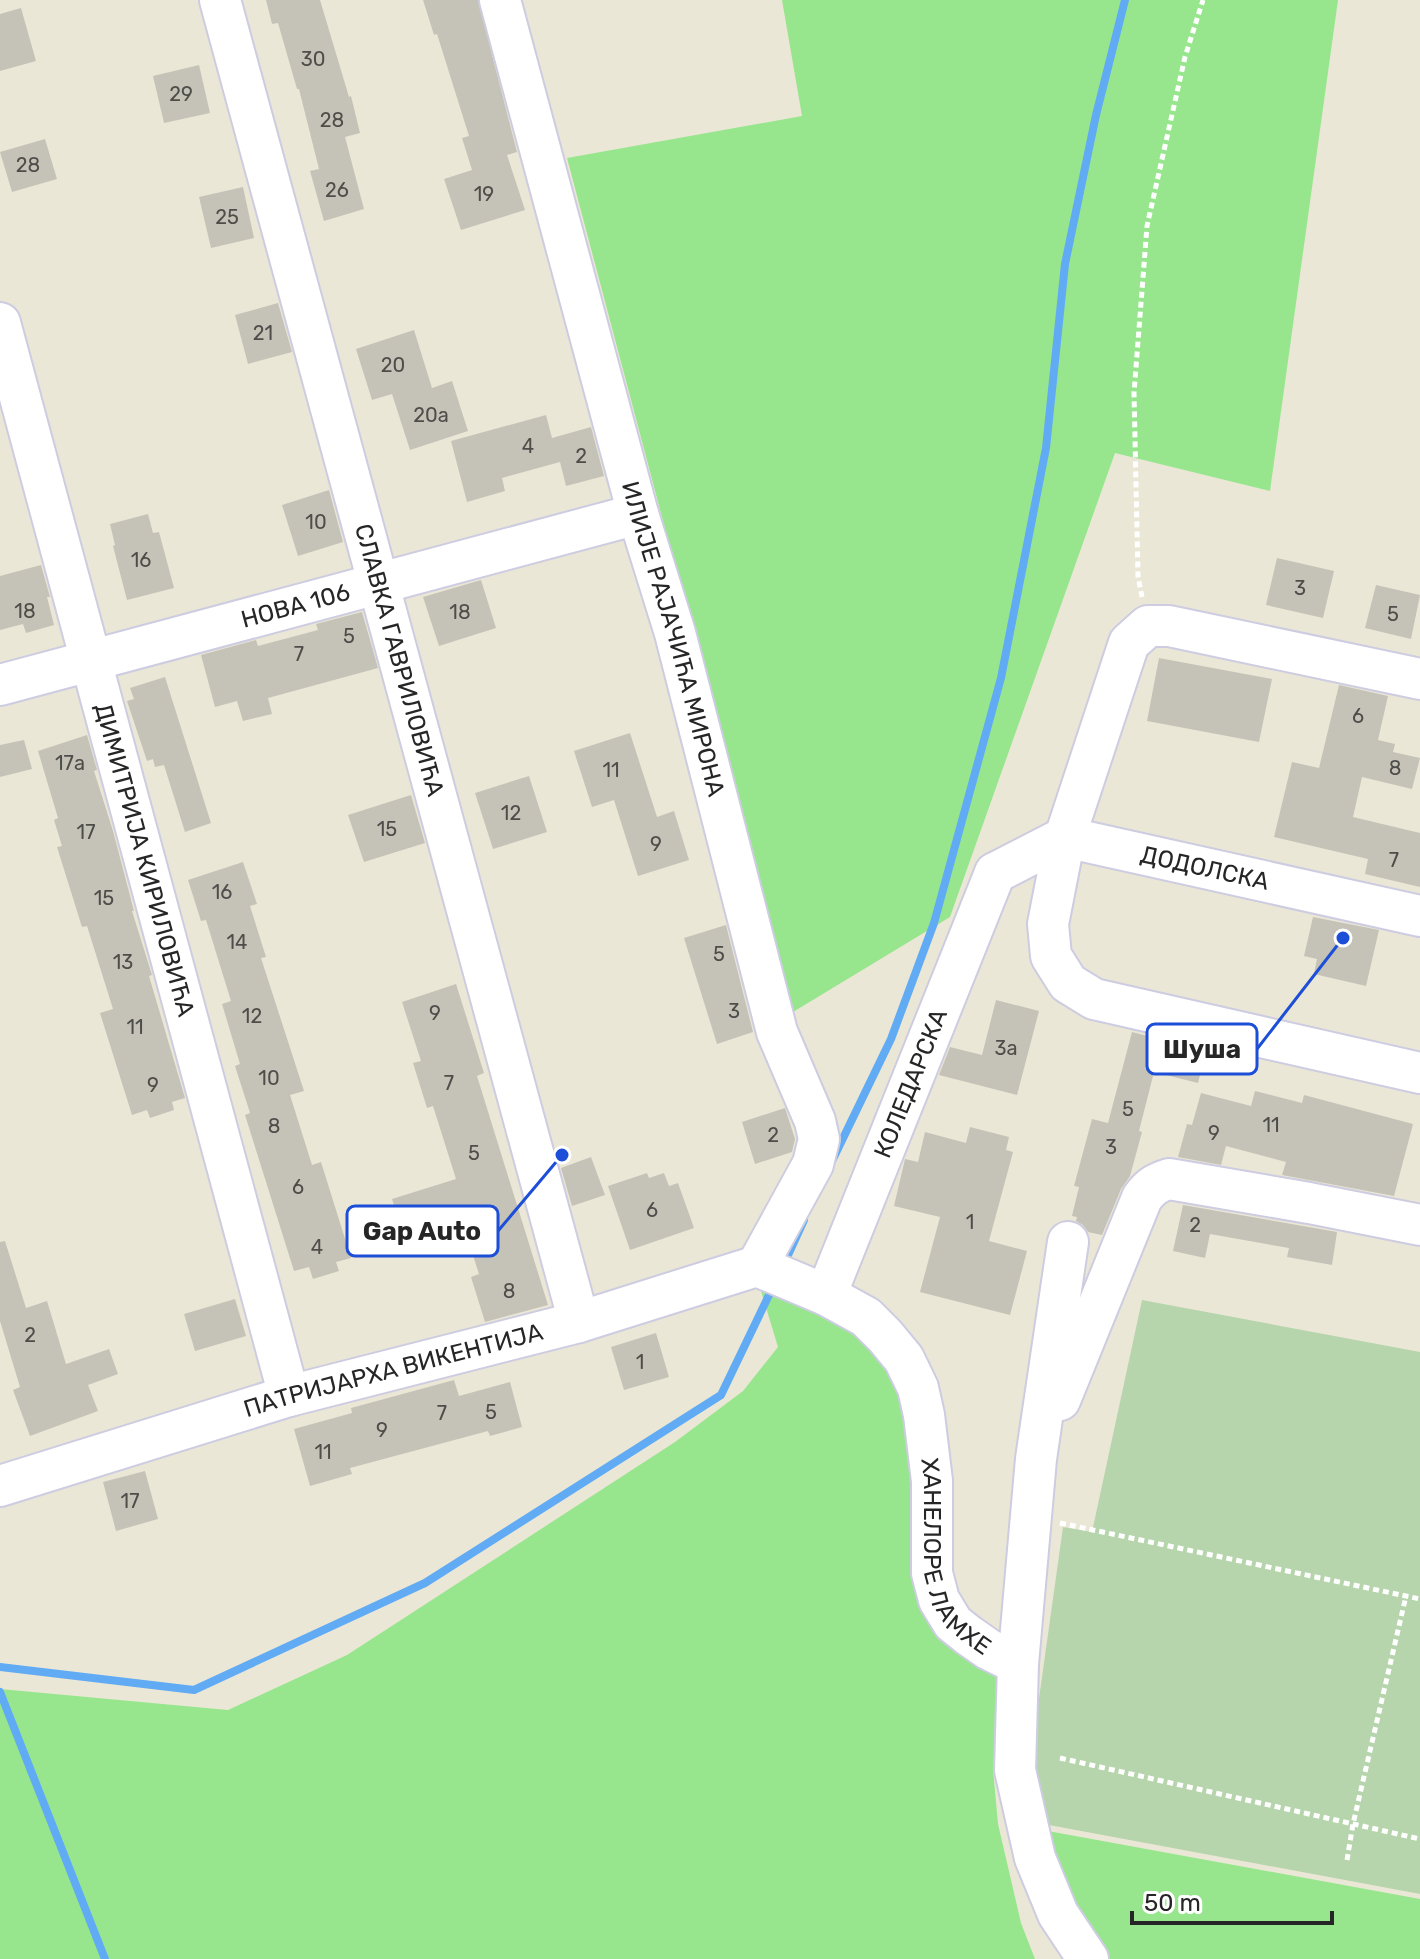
<svg xmlns="http://www.w3.org/2000/svg" width="1420" height="1959" viewBox="0 0 1420 1959" font-family="Rubik,sans-serif">
  <style>
    .green { fill: #97e68e }
    .cemetery { fill: #b7d5ac }
    .lines { fill: none; stroke-linecap: round; stroke-linejoin: round }
    .stream { stroke: #61abf5; stroke-width: 8 }
    .building { fill: #c5c3b7 }
    .minor-casing { stroke: #cdcce1; stroke-width: 44 }
    .path { stroke: #fff; stroke-width: 5; stroke-dasharray: 6 4; stroke-linecap: butt }
    .minor { stroke: #fff; stroke-width: 40 }
    .labels { text-anchor: middle; stroke-width: 7; stroke-linejoin: round; paint-order: stroke }
    .number-label { font-size: 20px; fill: #4e4d4a }
    .street-label { font-size: 24px; fill: #262626; stroke: #fff }
    .leader { fill: none; stroke: #1d4ed8; stroke-width: 3 }
    .callout-dot { fill: #1d4ed8; stroke: #fff; stroke-width: 3 }
    .callout { fill: #fff; stroke: #1d4ed8; stroke-width: 3 }
    .callout-label { font-size: 26px; text-anchor: middle; font-weight: bold; fill: #262626 }
  </style>
  <rect width="100%" height="100%" fill="#ebe7d6"/>
  <g class="green">
    <polygon points="782,0 1338,0 1270,491 1115,453 950,917 793,1012 567,158 802,116"/>
    <polygon points="761,1291 795,1298 863,1336 893,1369 913,1448 915,1536 1000,1680 993,1769 998,1824 1021,1923 1035,1959 0,1959 0,1689 228,1710 347,1655 675,1442 743,1391 778,1347"/>
    <polygon points="1037,1829 1420,1899 1420,1959 1106,1959 1070,1912"/>
  </g>
  <polygon class="cemetery" points="1142,1300 1420,1352 1420,1894 1022,1820 1063,1527 1092,1532"/>
  <g class="lines">
    <g class="stream">
      <polyline points="832,1161 891,1039 934,923 1001,678 1046,448 1065,264 1096,115 1125,0"/>
      <polyline points="788,1255 804,1220"/>
      <polyline points="0,1667 194,1690 425,1583 721,1395 769,1295"/>
      <polyline points="0,1692 105,1959"/>
    </g>
  </g>
  <g class="building">
    <polygon points="266,0 320,0 349,97 351,96 360,133 345,137 364,209 324,221 310,171 319,169 299,89 297,89 278,23 272,24"/>
    <polygon points="423,0 478,0 517,152 507,155 525,210 461,230 444,179 472,170 462,138 469,136 437,34 434,35"/>
    <polygon points="21,8 36,61 0,71 0,14"/>
    <polygon points="199,65 210,113 164,123 153,76"/>
    <polygon points="45,139 57,179 12,192 0,152"/>
    <polygon points="243,187 254,238 211,248 199,197"/>
    <polygon points="278,303 292,352 248,364 235,315"/>
    <polygon points="414,330 432,388 452,381 468,431 410,450 392,394 372,400 356,349"/>
    <polygon points="546,415 552,438 591,427 604,476 566,486 560,462 502,478 505,491 467,502 451,441"/>
    <polygon points="329,490 343,542 298,556 282,505"/>
    <polygon points="148,514 153,533 159,532 174,588 127,600 113,546 115,545 110,524"/>
    <polygon points="1277,558 1334,571 1323,618 1266,605"/>
    <polygon points="41,565 50,597 47,597 54,625 26,633 23,624 0,630 0,576"/>
    <polygon points="481,580 496,628 439,646 423,597"/>
    <polygon points="1376,585 1420,595 1411,639 1365,628"/>
    <polygon points="362,612 378,668 268,698 272,714 243,721 237,701 215,707 201,655 256,640 258,646 318,630 316,624"/>
    <polygon points="1159,658 1272,679 1259,742 1147,721"/>
    <polygon points="165,677 211,823 185,832 164,765 155,767 153,759 147,761 127,701 134,699 130,688"/>
    <polygon points="1339,685 1388,696 1378,740 1395,744 1393,752 1420,758 1412,789 1362,777 1353,817 1420,833 1420,887 1365,874 1368,859 1274,837 1292,762 1319,768"/>
    <polygon points="630,733 657,817 674,811 689,860 638,876 614,800 592,807 574,751"/>
    <polygon points="87,735 97,770 94,771 113,831 134,911 132,911 152,975 149,976 185,1098 172,1102 174,1110 150,1118 147,1110 132,1115 100,1013 113,1009 87,926 82,927 57,847 62,846 54,820 58,818 38,751"/>
    <polygon points="24,740 32,769 0,777 0,745"/>
    <polygon points="529,776 547,832 493,849 475,793"/>
    <polygon points="411,795 425,843 364,862 348,815"/>
    <polygon points="243,862 257,904 250,906 266,957 261,958 304,1091 290,1095 312,1165 321,1162 351,1258 336,1262 339,1271 313,1279 309,1267 294,1271 245,1115 250,1113 235,1066 240,1064 222,1004 231,1001 206,920 201,921 188,880"/>
    <polygon points="1313,917 1379,930 1366,986 1314,974 1317,959 1304,956"/>
    <polygon points="726,925 753,1032 717,1044 684,938"/>
    <polygon points="456,984 484,1073 477,1076 548,1305 485,1322 471,1277 479,1274 461,1218 419,1231 418,1226 402,1230 392,1199 456,1179 433,1106 427,1108 413,1063 421,1061 402,1002"/>
    <polygon points="996,1000 1039,1011 1017,1095 939,1075 950,1047 982,1055"/>
    <polygon points="1132,1032 1206,1051 1198,1083 1154,1072 1139,1131 1142,1132 1130,1176 1121,1189 1102,1235 1088,1232 1083,1225 1076,1221 1077,1217 1072,1216 1079,1187 1074,1186 1092,1119 1108,1123"/>
    <polygon points="1255,1091 1302,1103 1304,1095 1413,1124 1394,1196 1282,1175 1286,1162 1226,1146 1221,1165 1178,1157 1187,1124 1192,1125 1201,1093 1251,1106"/>
    <polygon points="785,1108 795,1139 792,1152 755,1164 742,1122"/>
    <polygon points="970,1127 1009,1137 1006,1150 1013,1152 989,1241 1027,1251 1010,1315 920,1292 940,1217 894,1206 905,1159 918,1162 925,1132 966,1143"/>
    <polygon points="591,1157 605,1195 572,1206 561,1168"/>
    <polygon points="647,1173 649,1178 664,1173 669,1186 678,1183 694,1228 630,1250 608,1186"/>
    <polygon points="1183,1205 1337,1232 1332,1265 1287,1257 1289,1248 1210,1234 1205,1258 1173,1251"/>
    <polygon points="5,1241 26,1308 47,1301 66,1364 109,1349 118,1374 88,1385 98,1411 30,1436 13,1390 20,1387 0,1321 0,1242"/>
    <polygon points="235,1299 246,1336 195,1351 184,1314"/>
    <polygon points="656,1333 669,1377 624,1390 611,1347"/>
    <polygon points="454,1380 459,1396 510,1382 522,1427 490,1436 488,1431 350,1468 352,1474 310,1486 294,1429 352,1413 351,1408"/>
    <polygon points="145,1471 158,1519 116,1531 103,1482"/>
  </g>
  <g class="lines">
    <g class="minor-casing">
      <g id="minor">
        <path id="s1" d="M220,0l359,1322"/>
        <path id="s2" d="M500,0l138,514 37,119 102,399 38,89 4,18 -6,25 -56,102"/>
        <path id="s3" d="M0,323l289,1073"/>
        <polyline points="1420,679 1169,626 1148,626 1129,643 1065,837 1048,924 1051,956 1068,983 1094,999 1420,1073"/>
        <path id="s4" d="M0,685l638,-171"/>
        <path id="s5" d="M995,873l70,-36 355,79"/>
        <polyline points="1068,1242 1036,1459 1018,1664 1015,1770 1035,1858 1058,1914 1088,1959"/>
        <path id="s6" d="M826,1295l169,-422"/>
        <path d="M1060,1400l82,-202c8,-11 14,-15 27,-19l140,24 111,22"/>
        <path id="s7" d="M0,1486l289,-90 290,-74 178,-56 69,29 40,22 19,19 19,23 14,29 6,27 8,66v92l7,27 14,23 15,12 20,14 30,15"/>
      </g>
    </g>
    <g class="path">
      <polyline points="1142,597 1138,576 1134,393 1147,226 1185,57 1203,0"/>
      <polyline points="1060,1523 1420,1599"/>
      <polyline points="1060,1758 1420,1839"/>
      <polyline points="1347,1860 1353,1824 1406,1596"/>
    </g>
    <use href="#minor" class="minor"/>
  </g>
  <g class="labels">
    <g class="number-label">
      <text x="313" y="66">30</text>
      <text x="181" y="101">29</text>
      <text x="332" y="127">28</text>
      <text x="28" y="172">28</text>
      <text x="337" y="197">26</text>
      <text x="484" y="201">19</text>
      <text x="227" y="224">25</text>
      <text x="263" y="340">21</text>
      <text x="393" y="372">20</text>
      <text x="431" y="422">20a</text>
      <text x="528" y="453">4</text>
      <text x="581" y="463">2</text>
      <text x="316" y="529">10</text>
      <text x="141" y="567">16</text>
      <text x="1300" y="595">3</text>
      <text x="25" y="618">18</text>
      <text x="460" y="619">18</text>
      <text x="1393" y="621">5</text>
      <text x="349" y="643">5</text>
      <text x="299" y="661">7</text>
      <text x="1358" y="723">6</text>
      <text x="70" y="770">17a</text>
      <text x="1395" y="775">8</text>
      <text x="611" y="777">11</text>
      <text x="511" y="820">12</text>
      <text x="387" y="836">15</text>
      <text x="86" y="839">17</text>
      <text x="656" y="851">9</text>
      <text x="1394" y="867">7</text>
      <text x="222" y="899">16</text>
      <text x="104" y="905">15</text>
      <text x="237" y="949">14</text>
      <text x="719" y="961">5</text>
      <text x="123" y="969">13</text>
      <text x="734" y="1018">3</text>
      <text x="435" y="1020">9</text>
      <text x="252" y="1023">12</text>
      <text x="135" y="1034">11</text>
      <text x="1006" y="1055">3a</text>
      <text x="269" y="1085">10</text>
      <text x="449" y="1090">7</text>
      <text x="153" y="1092">9</text>
      <text x="1128" y="1116">5</text>
      <text x="1271" y="1132">11</text>
      <text x="274" y="1133">8</text>
      <text x="1214" y="1140">9</text>
      <text x="773" y="1142">2</text>
      <text x="1111" y="1154">3</text>
      <text x="474" y="1160">5</text>
      <text x="298" y="1194">6</text>
      <text x="652" y="1217">6</text>
      <text x="970" y="1229">1</text>
      <text x="1195" y="1232">2</text>
      <text x="317" y="1254">4</text>
      <text x="509" y="1298">8</text>
      <text x="30" y="1342">2</text>
      <text x="640" y="1369">1</text>
      <text x="491" y="1419">5</text>
      <text x="442" y="1420">7</text>
      <text x="382" y="1437">9</text>
      <text x="323" y="1459">11</text>
      <text x="130" y="1508">17</text>
    </g>
    <g class="street-label">
      <text dy="8" stroke="none"><textPath href="#s4" startOffset="306">НОВА 106</textPath></text>
      <text dy="8" stroke="none"><textPath href="#s2" startOffset="662">ИЛИЈЕ РАЈАЧИЋА МИРОНА</textPath></text>
      <text dy="8" stroke="none"><textPath href="#s1" startOffset="684">СЛАВКА ГАВРИЛОВИЋА</textPath></text>
      <text dy="8" stroke="none"><textPath href="#s3" startOffset="556">ДИМИТРИЈА КИРИЛОВИЋА</textPath></text>
      <text dy="8" stroke="none"><textPath href="#s5" startOffset="222">ДОДОЛСКА</textPath></text>
      <text dy="8" stroke="none"><textPath href="#s6" startOffset="228">КОЛЕДАРСКА</textPath></text>
      <text dy="8" stroke="none"><textPath href="#s7" startOffset="410">ПАТРИЈАРХА ВИКЕНТИЈА</textPath></text>
      <text dy="8" stroke="none"><textPath href="#s7" startOffset="1176">ХАНЕЛОРЕ ЛАМХЕ</textPath></text>
    </g>
  </g>
  <path class="leader" d="M1343 938L1257 1049M562 1155L498 1231"/>
  <g class="callout-dot">
    <circle cx="1343" cy="938" r="8"/>
    <circle cx="562" cy="1155" r="8"/>
  </g>
  <g class="callout">
    <rect x="1147" y="1024" width="110" height="50" rx="8"/>
    <rect x="347" y="1206" width="151" height="50" rx="8"/>
  </g>
  <g class="callout-label">
    <text x="1202" y="1058">Шуша</text>
    <text x="422" y="1240">Gap Auto</text>
  </g>
  <path d="M1132 1911v12h200v-12" fill="none" stroke="#262626" stroke-width="4"/>
  <text x="1144" y="1911" font-size="24" fill="#262626" stroke="#ffffff" stroke-width="6" paint-order="stroke">50 m</text>
</svg>
